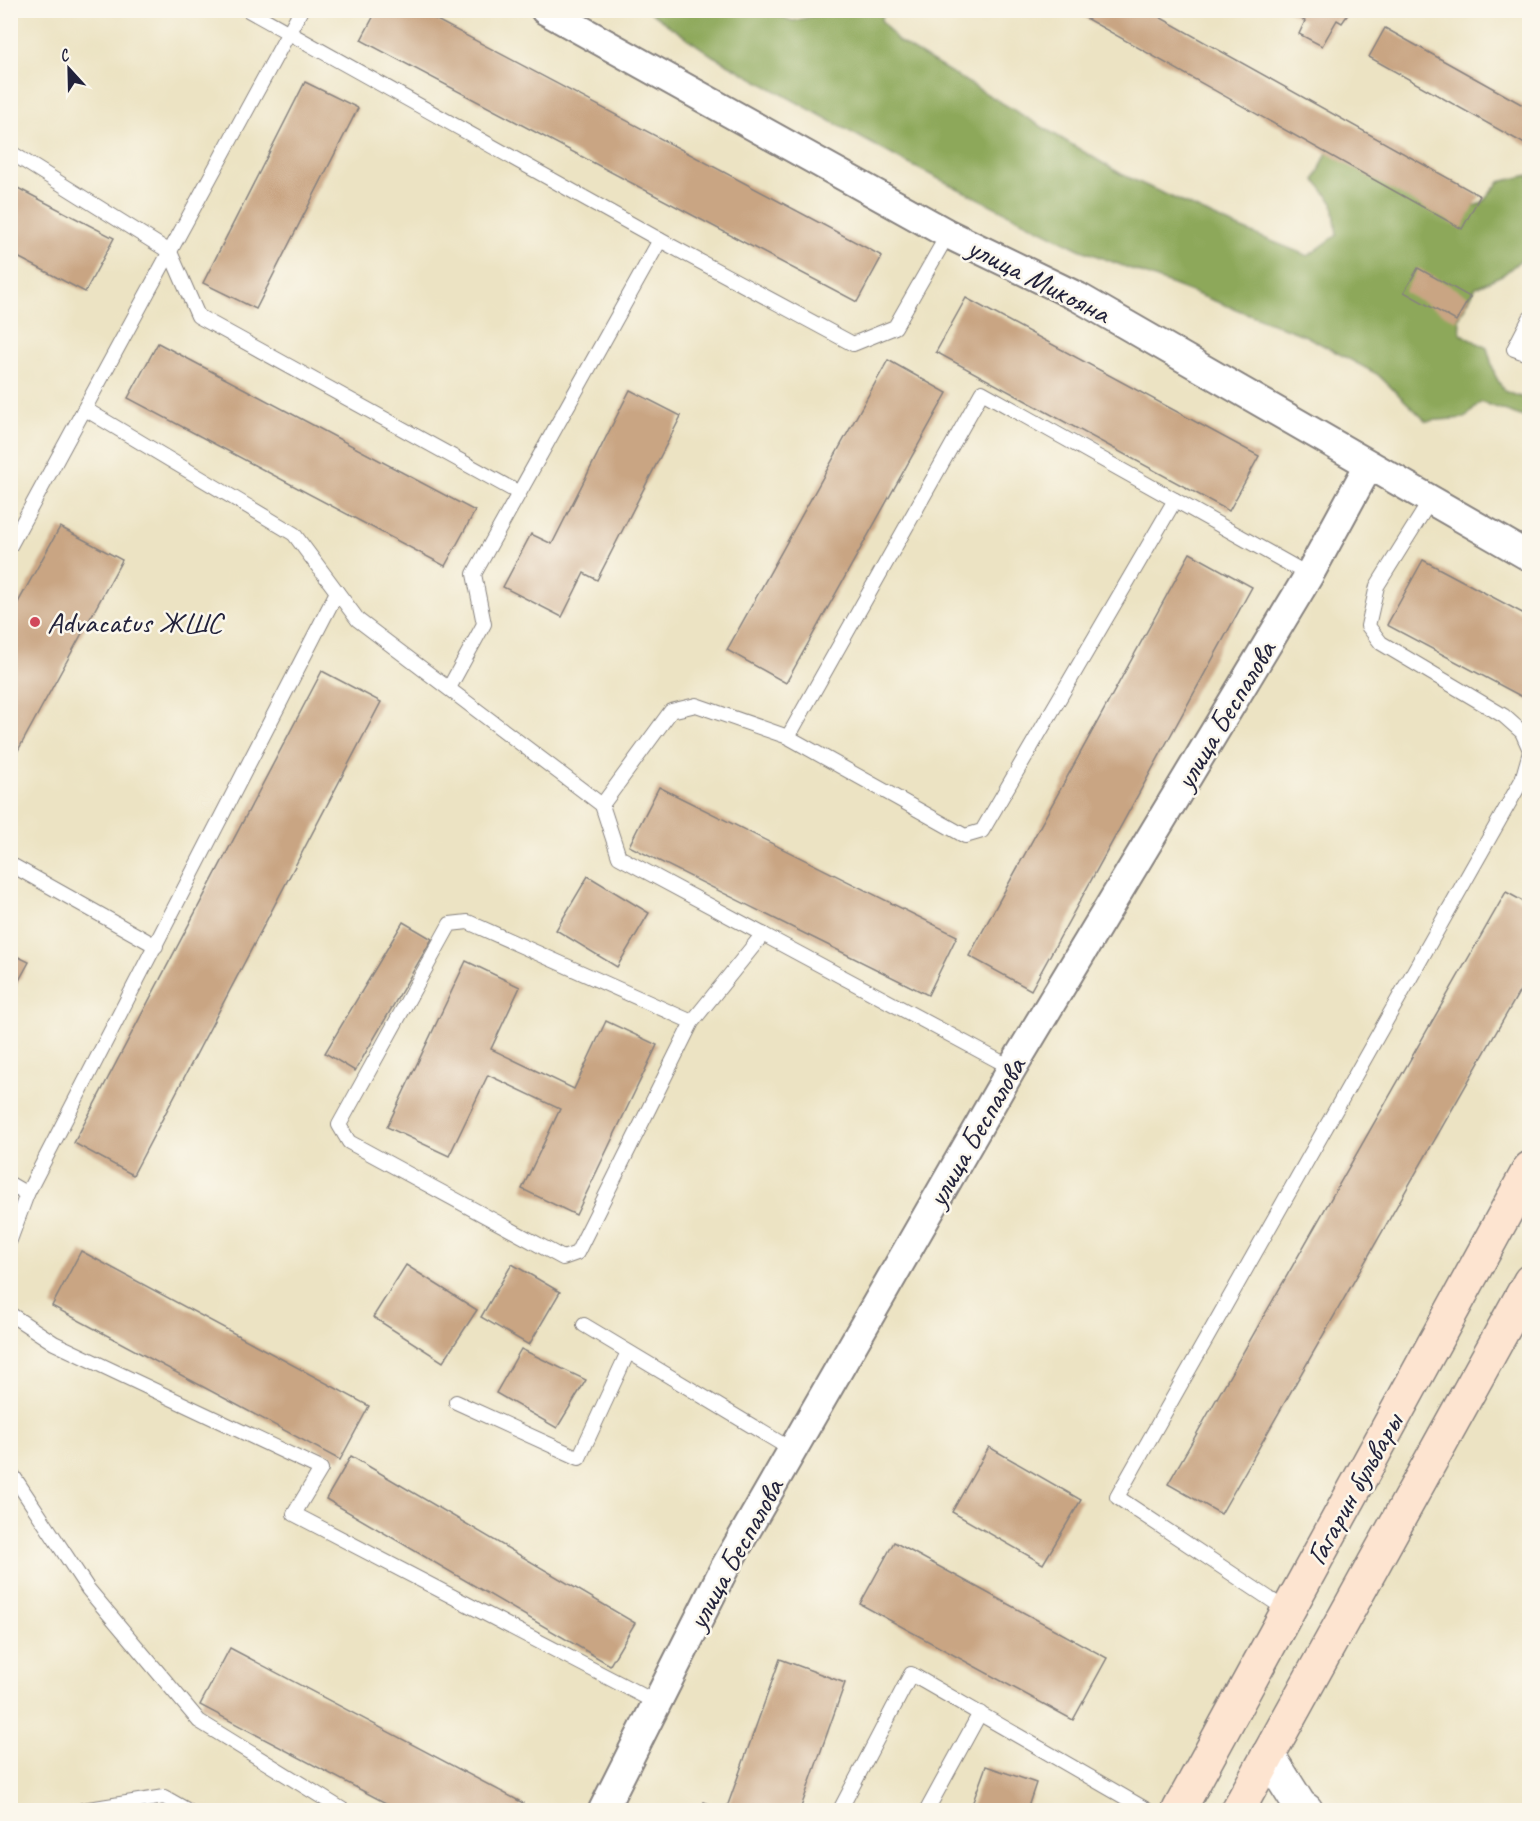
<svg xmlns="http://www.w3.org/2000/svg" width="1540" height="1821" viewBox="0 0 1540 1821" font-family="Caveat,sans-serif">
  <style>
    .forest { fill: #8da85a; stroke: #58654a; stroke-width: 1.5 }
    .building { fill: #c9a583 }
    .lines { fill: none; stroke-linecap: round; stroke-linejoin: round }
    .service-casing { stroke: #87827f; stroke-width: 16 }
    .minor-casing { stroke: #87827f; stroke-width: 32 }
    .tertiary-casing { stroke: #87827f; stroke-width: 36 }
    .secondary-casing { stroke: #87827f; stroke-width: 36 }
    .service { stroke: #fff; stroke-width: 14 }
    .minor { stroke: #fff; stroke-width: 28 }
    .tertiary { stroke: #fff; stroke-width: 33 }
    .secondary { stroke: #fde4d0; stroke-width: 33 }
    .poi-dot { fill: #d1495b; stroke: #fbf7ec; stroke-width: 2 }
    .labels { text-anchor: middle; stroke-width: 5; stroke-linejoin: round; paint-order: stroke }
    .street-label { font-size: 30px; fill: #22223b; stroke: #fbf7ec }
    .poi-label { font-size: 30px; fill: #22223b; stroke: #fbf7ec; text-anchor: start }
  </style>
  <rect width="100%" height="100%" fill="#fbf7ec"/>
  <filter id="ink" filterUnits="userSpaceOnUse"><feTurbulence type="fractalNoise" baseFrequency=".0167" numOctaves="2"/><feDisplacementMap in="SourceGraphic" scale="12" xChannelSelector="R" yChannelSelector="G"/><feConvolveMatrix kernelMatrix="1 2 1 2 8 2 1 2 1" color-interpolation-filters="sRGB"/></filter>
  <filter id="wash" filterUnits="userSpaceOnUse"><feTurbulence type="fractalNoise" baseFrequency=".008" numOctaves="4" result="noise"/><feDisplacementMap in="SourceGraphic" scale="24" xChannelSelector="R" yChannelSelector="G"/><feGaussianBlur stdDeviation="1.35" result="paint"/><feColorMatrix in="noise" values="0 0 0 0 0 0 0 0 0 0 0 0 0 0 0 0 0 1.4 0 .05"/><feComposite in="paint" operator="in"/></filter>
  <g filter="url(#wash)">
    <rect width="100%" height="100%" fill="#ece3c3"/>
    <polygon class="forest" points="648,11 765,11 793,21 830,12 830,11 885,11 881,20 898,41 1121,174 1230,224 1308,256 1337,235 1333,203 1315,180 1328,150 1451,215 1482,203 1499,182 1529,175 1529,253 1504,274 1476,287 1459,318 1461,334 1487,348 1495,375 1504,391 1529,400 1529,419 1481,402 1465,418 1426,421 1377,374 1306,336 1079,249 905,162 713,56"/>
    <g id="blocks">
      <g class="building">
        <polygon points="377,10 418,10 882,256 857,302 361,40"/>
        <polygon points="1071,10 1147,10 1480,196 1462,229"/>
        <polygon points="1286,10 1345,10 1349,13 1342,23 1337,20 1322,46 1299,34 1305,21"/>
        <polygon points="1385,28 1530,109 1530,147 1369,57"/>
        <polygon points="305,82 358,108 256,309 203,283"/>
        <polygon points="10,184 114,238 85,292 10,253"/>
        <polygon points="1418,268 1470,297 1456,321 1404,292"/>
        <polygon points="966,298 1259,456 1229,511 936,352"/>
        <polygon points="158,343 475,511 445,566 128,398"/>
        <polygon points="888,360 947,393 786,683 727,650"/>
        <polygon points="630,390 681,416 597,580 584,573 562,617 503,587 531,534 552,544"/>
        <polygon points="60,527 122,560 10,765 10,617"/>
        <polygon points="1190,553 1252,587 1031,990 969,956"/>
        <polygon points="1423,560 1530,617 1530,701 1387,625"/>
        <polygon points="322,671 381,702 133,1175 74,1143"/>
        <polygon points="659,787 957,936 928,995 629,846"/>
        <polygon points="588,876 649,913 617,967 556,930"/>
        <polygon points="1506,892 1530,905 1530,973 1221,1514 1168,1484"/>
        <polygon points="403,922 432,939 355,1071 325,1053"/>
        <polygon points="10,953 29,962 10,997"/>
        <polygon points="466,961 520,987 491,1049 574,1089 606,1021 657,1045 576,1215 522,1189 560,1109 488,1075 449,1156 387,1127"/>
        <polygon points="81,1251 369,1406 340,1460 52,1306"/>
        <polygon points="512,1264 560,1292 529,1345 481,1317"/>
        <polygon points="406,1265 477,1310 443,1362 373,1317"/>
        <polygon points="521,1349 586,1380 557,1428 496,1393"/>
        <polygon points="989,1447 1081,1500 1043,1564 952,1512"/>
        <polygon points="351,1456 635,1623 610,1665 326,1499"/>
        <polygon points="894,1542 1107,1658 1073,1720 860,1604"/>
        <polygon points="230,1648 523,1803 519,1810 399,1810 200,1705"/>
        <polygon points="780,1659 845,1683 800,1810 701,1810 704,1802 726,1810"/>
        <polygon points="986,1766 1036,1783 1027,1810 970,1810"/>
      </g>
    </g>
  </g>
  <g filter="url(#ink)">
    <use href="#blocks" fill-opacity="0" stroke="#87827f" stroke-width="1.5"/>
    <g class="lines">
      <g class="service-casing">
        <g id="service">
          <polyline points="248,10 660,240 853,344 895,327 948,234"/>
          <polyline points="10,152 170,252 198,316 519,493"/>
          <polyline points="1530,318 1514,349 1530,355"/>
          <polyline points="85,409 294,534 358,620 602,805 619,857 1012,1068"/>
          <polyline points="1430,501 1377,586 1368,626 1381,643 1504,716 1522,732 1530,750"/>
          <polyline points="10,546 301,10"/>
          <polyline points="449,688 484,624 474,574 660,240"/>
          <polyline points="788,737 982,392 1309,575"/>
          <polyline points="602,805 671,711 696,705 788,737 965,836 982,831 1175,500"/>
          <polyline points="10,864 156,946"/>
          <polyline points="692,1022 577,1253 563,1258 349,1142 339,1125 450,924 468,922 692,1022 763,934"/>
          <polyline points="10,1184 27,1194 337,592"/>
          <polyline points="10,1240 27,1194"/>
          <polyline points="10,1314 54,1343 321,1469 294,1514 657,1703"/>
          <polyline points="584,1325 792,1450"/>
          <polyline points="456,1402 579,1458 628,1352"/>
          <polyline points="10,1471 88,1589 199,1721 343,1810"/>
          <polyline points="1288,1611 1117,1497 1522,780 1530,752"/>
          <polyline points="83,1810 164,1797 187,1810"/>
          <polyline points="840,1810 911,1674 1147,1810"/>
          <polyline points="927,1810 980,1713"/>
        </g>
      </g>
      <g class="minor-casing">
        <g id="minor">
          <polyline points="545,10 948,234 1078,297 1530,557"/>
          <polyline points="603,1810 724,1569 1012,1068 1309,575 1369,465"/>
        </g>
      </g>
      <g class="tertiary-casing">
        <polyline id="tertiary" points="1268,1755 1300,1806 1306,1810"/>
      </g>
      <g class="secondary-casing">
        <g id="secondary">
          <polyline points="1179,1810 1530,1168"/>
          <polyline points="1238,1810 1530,1281"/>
        </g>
      </g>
      <use href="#service" class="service"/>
      <use href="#minor" class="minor"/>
      <use href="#tertiary" class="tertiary"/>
      <use href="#secondary" class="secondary"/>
    </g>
  </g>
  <circle class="poi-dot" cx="35" cy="622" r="6"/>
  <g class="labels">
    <g class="street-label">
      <text transform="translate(1039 280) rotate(27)" y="10">улица Микояна</text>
      <text transform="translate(1225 715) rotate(-59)" y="10">улица Беспалова</text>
      <text transform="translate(976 1132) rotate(-60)" y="10">улица Беспалова</text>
      <text transform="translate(1354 1489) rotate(-61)" y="10">Гагарин бульвары</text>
      <text transform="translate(735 1554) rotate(-61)" y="10">улица Беспалова</text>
    </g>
    <g class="poi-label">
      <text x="47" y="632">Advacatus ЖШС</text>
    </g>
  </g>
  <rect width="1540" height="1821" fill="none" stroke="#fbf7ec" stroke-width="36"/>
  <g transform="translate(69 69) rotate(338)" stroke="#fbf7ec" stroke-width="4.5" paint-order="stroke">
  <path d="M0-4.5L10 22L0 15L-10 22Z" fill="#22223b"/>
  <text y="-9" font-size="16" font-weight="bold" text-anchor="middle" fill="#22223b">С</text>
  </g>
</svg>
